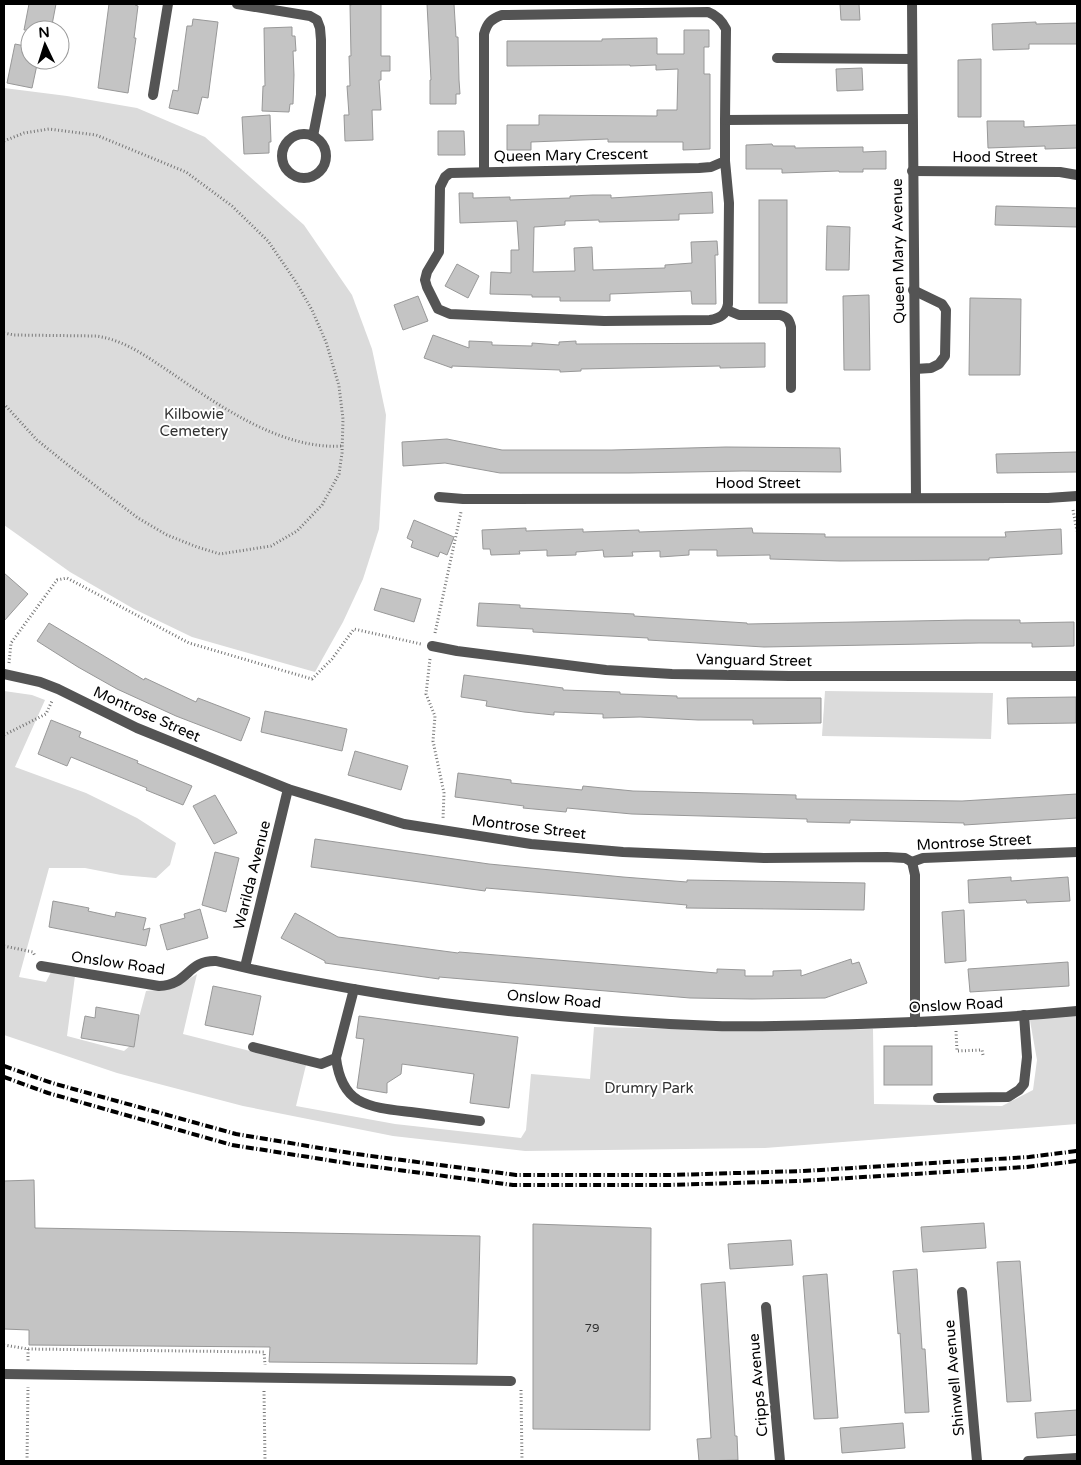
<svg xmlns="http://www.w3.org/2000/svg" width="1081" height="1465" viewBox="0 0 1081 1465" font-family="'Varela Round',sans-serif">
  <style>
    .green { fill: #dbdbdb }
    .building { fill: #c4c4c4; stroke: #989898 }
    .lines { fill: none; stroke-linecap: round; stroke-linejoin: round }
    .path { stroke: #767676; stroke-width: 3; stroke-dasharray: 1 2.5; stroke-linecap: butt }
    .service { stroke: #545454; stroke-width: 10 }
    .minor { stroke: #545454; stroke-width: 10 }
    .rail { stroke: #000; stroke-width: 4; stroke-dasharray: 8 2.5 1 2.5; stroke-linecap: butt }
    .labels { text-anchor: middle; stroke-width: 4; stroke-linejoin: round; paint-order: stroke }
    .number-label { font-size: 12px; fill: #313131 }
    .street-label { font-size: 15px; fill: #000; stroke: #fff }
    .park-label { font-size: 15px; fill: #323232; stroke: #fff }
  </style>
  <rect width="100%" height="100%" fill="#fff"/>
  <g class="green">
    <polygon points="4,88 67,96 137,108 205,137 304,225 352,295 372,349 386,415 379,529 363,579 343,622 315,672 192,637 134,609 70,572 4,525"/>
    <polygon points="4,691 32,695 45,700 15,767 86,793 137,818 176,843 170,865 156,878 121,875 85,868 49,868 19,977 46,982 51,972 75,976 67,1036 124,1051 132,1044 146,991 174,988 197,974 183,1034 306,1065 296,1106 395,1124 521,1138 526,1130 531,1074 590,1079 594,1027 763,1031 873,1029 874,1104 1002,1106 1033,1090 1037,1060 1029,1015 1077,1011 1077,1124 765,1148 525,1151 393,1136 243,1106 117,1073 4,1035"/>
    <polygon points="825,691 993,693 991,739 822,736"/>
  </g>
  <g class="building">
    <polygon points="29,4 56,4 51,30 24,30"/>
    <polygon points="109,4 135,4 135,5 138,6 134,38 136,38 128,93 98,88"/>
    <polygon points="355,4 381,4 381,56 390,56 390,71 381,71 381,80 379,80 381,110 372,110 373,140 345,141 344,115 349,115 347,86 350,86 349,56 351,56 350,5"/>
    <polygon points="427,4 454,4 456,37 458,37 459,80 460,94 456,94 456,104 430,104 430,80 431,80"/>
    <polygon points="840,4 859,4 860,20 841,20"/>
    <polygon points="193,19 218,22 208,98 202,97 198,114 169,108 173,90 178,91 187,26 192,26"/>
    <polygon points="1036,22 1036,24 1077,23 1077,44 1029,44 1029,49 993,50 992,24"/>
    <polygon points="292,27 292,36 295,36 296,51 293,51 294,75 293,104 290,104 289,112 262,111 263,86 265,86 264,28"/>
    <polygon points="684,30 709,30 709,47 704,47 704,74 710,74 710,149 683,150 683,142 608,142 608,139 531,142 531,150 507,150 507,125 539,125 539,115 657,116 657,110 677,110 678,69 656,70 656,65 630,66 630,65 507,66 507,41 602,41 602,39 657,38 657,54 684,54"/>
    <polygon points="15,44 30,47 30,60 38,60 32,88 7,83"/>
    <polygon points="981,59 981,117 958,117 958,60"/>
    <polygon points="862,68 863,90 837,91 836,69"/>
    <polygon points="270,115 271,142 269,142 269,153 244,154 242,117"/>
    <polygon points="987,121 1024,121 1024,127 1077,125 1077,148 1045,149 1045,146 988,148"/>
    <polygon points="438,131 464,131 465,155 438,155"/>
    <polygon points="772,144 773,146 795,146 795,148 863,147 863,152 886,151 886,169 863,169 863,172 839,172 839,171 782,173 782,169 746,169 746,145"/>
    <polygon points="712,192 713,213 679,214 679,220 599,222 599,220 565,221 565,225 534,227 533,272 575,271 574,248 592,247 593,270 665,268 665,265 692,263 691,242 717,241 718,255 715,255 716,304 692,304 691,291 610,294 610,301 560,301 560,297 532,297 532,295 490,294 491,272 511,273 511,250 519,250 517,221 460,223 459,193 473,193 473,198 510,197 510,200 570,198 570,196 593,195 611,195 611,198"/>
    <rect x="759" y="200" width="28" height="103"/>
    <polygon points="996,206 1077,208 1077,227 995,225"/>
    <polygon points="827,226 850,227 849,270 826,270"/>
    <polygon points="457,264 479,276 468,298 445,286"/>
    <polygon points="869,295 870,370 844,370 843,296"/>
    <polygon points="418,296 428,321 403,330 394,305"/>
    <polygon points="970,298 1021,299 1020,375 969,375"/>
    <polygon points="433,335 469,348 469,341 492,342 492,345 532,346 532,343 559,345 559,342 576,341 576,344 765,343 765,367 720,368 720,366 581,369 581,371 560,372 560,370 531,369 452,366 452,368 424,358"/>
    <polygon points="447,439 502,450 612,450 726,447 840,448 841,472 743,471 629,473 500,473 445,463 403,466 402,442"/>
    <polygon points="1077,452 1077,472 997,473 996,454"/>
    <polygon points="414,520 454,537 447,555 440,552 438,557 411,547 413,541 407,538"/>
    <polygon points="526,528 526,531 583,529 583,532 639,530 639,532 752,528 753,533 825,534 825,537 1006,537 1005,532 1061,529 1062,554 989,558 989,560 840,561 770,559 770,555 717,556 717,550 689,550 689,555 660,557 660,551 632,552 633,556 604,557 603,550 576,552 576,555 547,556 547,550 519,551 520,554 491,555 490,549 483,549 482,530"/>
    <polygon points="4,573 28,594 4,621"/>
    <polygon points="381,588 421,599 414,622 374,610"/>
    <polygon points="479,603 520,605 520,608 634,614 634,616 747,623 747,624 966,620 1020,620 1020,623 1074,622 1074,646 1032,647 1032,643 979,643 764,647 648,640 648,638 533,632 533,629 477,626"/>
    <polygon points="49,623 144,680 145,678 196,702 198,698 250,718 241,741 176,716 117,689 78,667 37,641"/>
    <polygon points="464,675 563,688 563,690 620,692 620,694 677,696 677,698 821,698 821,723 753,724 753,720 698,720 640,717 603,718 603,714 554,712 554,715 524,712 486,706 487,701 461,697"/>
    <polygon points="1076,697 1076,723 1008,724 1007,698"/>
    <polygon points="265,711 347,729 342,751 261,732"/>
    <polygon points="51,720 81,732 79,737 138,761 137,763 192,786 183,805 146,790 147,788 71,757 67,766 38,754"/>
    <polygon points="355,751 408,766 401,790 348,775"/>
    <polygon points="458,773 511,780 511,783 582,790 583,786 633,791 796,795 796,799 962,801 1077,794 1077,818 964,825 964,823 850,820 850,823 807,822 807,819 632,814 567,808 566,812 523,808 524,806 455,797"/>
    <polygon points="215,795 237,833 214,844 193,806"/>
    <polygon points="315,839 489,864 623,877 687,882 687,880 865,883 864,910 686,908 687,905 486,888 485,891 311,867"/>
    <polygon points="215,852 239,858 226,912 202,905"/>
    <polygon points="1011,877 1011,881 1068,877 1070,901 1027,903 1026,900 969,903 968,880"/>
    <polygon points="53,901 89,908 88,911 115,917 116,912 146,918 143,930 150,928 146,946 49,927"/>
    <polygon points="200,909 208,938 167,950 160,925 185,918 184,914"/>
    <polygon points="964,910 966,961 945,963 942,912"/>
    <polygon points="295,913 338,937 458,953 459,952 717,973 717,969 745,970 745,976 773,976 773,971 801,970 801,976 851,959 852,964 859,962 867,983 825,998 752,999 690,998 439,977 439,979 325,963 325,961 281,938"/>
    <polygon points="1068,962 1069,986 970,992 968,969"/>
    <polygon points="213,986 261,996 253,1035 205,1025"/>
    <polygon points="96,1007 139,1015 134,1047 81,1038 85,1016 95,1018"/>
    <polygon points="359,1016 518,1037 509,1108 470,1103 474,1074 402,1064 401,1074 387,1083 387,1093 357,1088 364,1039 356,1038"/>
    <rect x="884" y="1046" width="48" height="39"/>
    <polygon points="34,1180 35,1228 480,1236 477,1364 269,1362 270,1347 29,1345 29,1330 4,1329 4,1181"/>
    <polygon points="984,1223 986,1248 923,1252 921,1227"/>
    <polygon points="533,1224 651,1228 650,1430 533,1429"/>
    <polygon points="791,1240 793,1265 730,1269 728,1244"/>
    <polygon points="1020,1261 1031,1401 1007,1402 997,1262"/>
    <polygon points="917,1269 922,1349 925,1349 929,1412 905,1413 900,1333 898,1334 893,1271"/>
    <polygon points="827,1274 838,1418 814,1419 803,1276"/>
    <polygon points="725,1282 735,1436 737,1436 738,1460 699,1461 697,1439 711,1438 701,1284"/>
    <polygon points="1077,1410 1077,1435 1037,1438 1035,1413"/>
    <polygon points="903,1423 905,1448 842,1453 840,1428"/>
  </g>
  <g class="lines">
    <g class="path">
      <polyline points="4,141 24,133 49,129 96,135 186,172 232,206 268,241 296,282 312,310 326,342 339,386 343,419 342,453 339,474 322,505 297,531 271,546 220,554 197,547 167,535 138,518 68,465 37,440 4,404"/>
      <path d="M4,333l10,2 82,1c29,4 51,21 74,36 48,33 111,78 172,74"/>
      <polyline points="1073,510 1077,531"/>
      <polyline points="435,633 461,512"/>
      <polyline points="430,659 426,694 435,716 433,741 444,793 443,819"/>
      <polyline points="9,663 11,643 57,580 67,578 189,643 312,679 332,659 354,629 421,644"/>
      <polyline points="4,735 46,714 52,701"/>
      <polyline points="4,946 33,952 35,956"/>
      <polyline points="956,1031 957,1051 982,1050 983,1055"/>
      <polyline points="4,1345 28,1349 264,1352 265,1365"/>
      <polyline points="28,1349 28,1363"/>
      <polyline points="521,1390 522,1461"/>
      <polyline points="264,1391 265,1461"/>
      <polyline points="27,1461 28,1387"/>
    </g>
    <g class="service">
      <polyline points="777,58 912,59"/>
      <polyline points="913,290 942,304 946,310 945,356 939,364 931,368 915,369"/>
      <path d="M727,310l12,5h41c7,2 9,4 11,12v61"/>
      <polyline points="938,1098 1008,1097 1019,1090 1024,1084 1027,1057 1024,1015"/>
      <polyline points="4,1374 511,1381"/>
    </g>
    <g class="minor">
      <polyline points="237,4 310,16 317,20 320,28 321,40 321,95 313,136"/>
      <polyline points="912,4 916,497"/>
      <polyline points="153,95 168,4"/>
      <circle cx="304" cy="156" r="22"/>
      <path d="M725,161l-14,6 -12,1 -249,5 -5,4 -5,10 -1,65 -12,20 -2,8 2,7 11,22 12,5 154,7 106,-1c10,-2 16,-5 18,-16l1,-101 -4,-42v-41l187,-1"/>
      <path d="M484,171v-137c3,-11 7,-15 18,-19l206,-3c8,3 14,9 18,17l-1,91"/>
      <polyline points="912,171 1060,172 1077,175"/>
      <polyline points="439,497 463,499 1048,498 1077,496"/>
      <polyline points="432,646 457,651 606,670 672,674 789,676 1077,676"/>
      <polyline points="4,674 40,682 58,689 137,728 288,789 404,824 531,844 623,852 764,858 887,857 905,858 912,862"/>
      <polyline points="912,862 923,858 1077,852"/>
      <polyline points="912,862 915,875 915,1022"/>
      <path d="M41,966l118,20c30,-1 28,-26 57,-25 162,38 333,59 500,65 35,1 70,0 105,-1 85,-2 171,-6 256,-14"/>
      <polyline points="245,967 288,789"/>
      <polyline points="253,1047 321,1064 336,1058 354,989"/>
      <path d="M336,1058c2,16 7,33 22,42 16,9 36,10 53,12 23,3 46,6 69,9"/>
      <polyline points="962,1292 977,1461"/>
      <polyline points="766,1307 780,1461"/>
      <polyline points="1028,1461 1077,1458"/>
    </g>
    <g class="rail">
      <polyline points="4,1066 52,1083 236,1134 356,1154 516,1175 671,1175 803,1171 1029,1157 1077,1151"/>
      <polyline points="4,1077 48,1093 232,1145 353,1164 513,1185 668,1185 800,1181 1026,1167 1077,1161"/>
    </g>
  </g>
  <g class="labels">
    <g class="number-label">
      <text x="592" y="1332">79</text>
    </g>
    <g class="street-label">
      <text transform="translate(571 155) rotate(-1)" y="5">Queen Mary Crescent</text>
      <text x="995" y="162">Hood Street</text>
      <text transform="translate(898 251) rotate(-91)" y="5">Queen Mary Avenue</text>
      <text x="758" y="488">Hood Street</text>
      <text transform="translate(754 660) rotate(1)" y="5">Vanguard Street</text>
      <text transform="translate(147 714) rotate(24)" y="5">Montrose Street</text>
      <text transform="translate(529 827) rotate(7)" y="5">Montrose Street</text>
      <text transform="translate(974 842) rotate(-3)" y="5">Montrose Street</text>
      <text transform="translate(252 875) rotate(-76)" y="5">Warilda Avenue</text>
      <text transform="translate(118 963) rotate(8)" y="5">Onslow Road</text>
      <text transform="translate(554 999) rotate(5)" y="5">Onslow Road</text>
      <text transform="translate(956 1005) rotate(-3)" y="5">Onslow Road</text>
      <text transform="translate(954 1378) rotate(-95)" y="5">Shinwell Avenue</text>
      <text transform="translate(758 1385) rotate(-95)" y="5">Cripps Avenue</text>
    </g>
    <g class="park-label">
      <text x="194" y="419">Kilbowie<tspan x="194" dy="17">Cemetery</tspan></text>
      <text x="649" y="1093">Drumry Park</text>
    </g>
  </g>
  <rect width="1081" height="1465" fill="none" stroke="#000000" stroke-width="10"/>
  <g transform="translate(45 45) rotate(356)"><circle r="24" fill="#ffffff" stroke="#999999"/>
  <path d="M0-4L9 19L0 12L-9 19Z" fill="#000000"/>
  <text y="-8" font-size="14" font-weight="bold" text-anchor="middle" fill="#000000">N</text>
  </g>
</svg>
